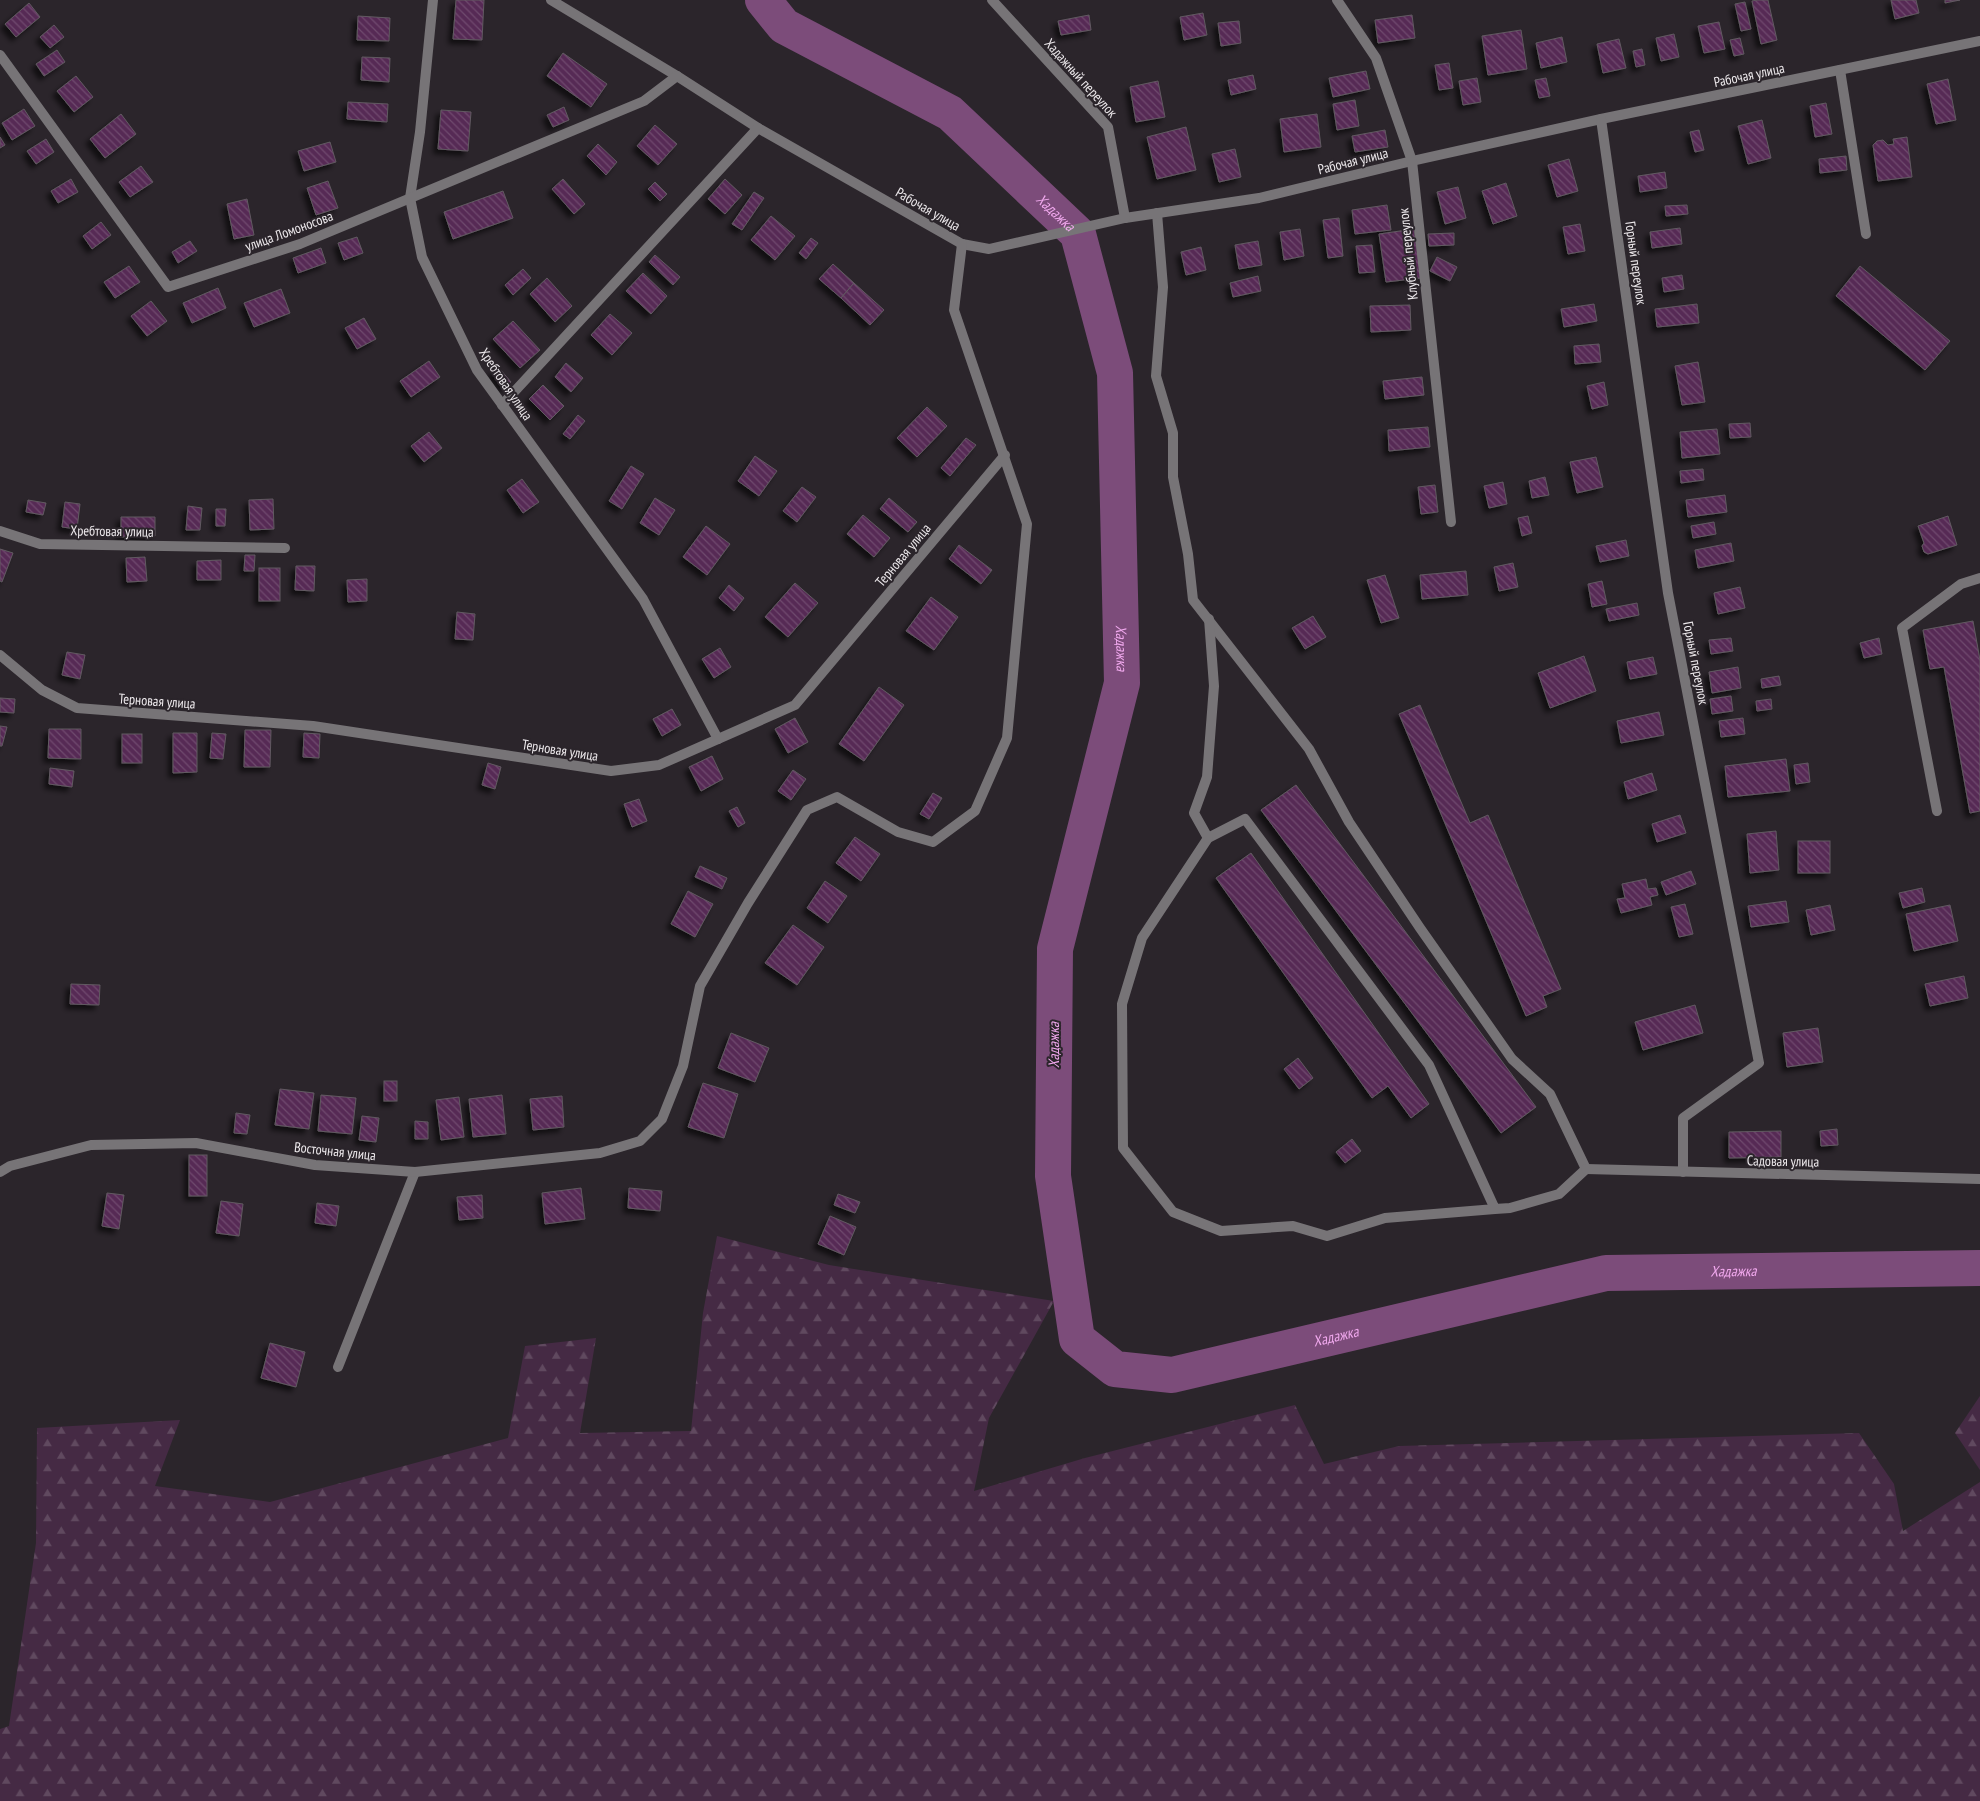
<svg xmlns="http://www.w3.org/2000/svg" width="1980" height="1801" viewBox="0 0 1980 1801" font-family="'PT Sans Narrow',sans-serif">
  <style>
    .forest { fill: url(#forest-firs) }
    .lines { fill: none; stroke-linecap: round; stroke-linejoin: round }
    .river { stroke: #7c4c7a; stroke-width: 36 }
    .building { fill: url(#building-back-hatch); stroke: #615a61; filter: url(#shadow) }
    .service { stroke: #777477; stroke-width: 10 }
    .minor { stroke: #777477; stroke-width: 10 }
    .labels { text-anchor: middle; stroke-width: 4; stroke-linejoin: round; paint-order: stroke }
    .street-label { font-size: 14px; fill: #ede9ec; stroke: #2b252b }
    .water-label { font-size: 15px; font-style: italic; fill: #f0a8ed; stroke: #2b252b }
  </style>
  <defs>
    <pattern id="forest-firs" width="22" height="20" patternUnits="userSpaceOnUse" patternTransform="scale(1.25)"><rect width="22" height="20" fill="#452a44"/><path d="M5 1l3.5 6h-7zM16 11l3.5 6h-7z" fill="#60495f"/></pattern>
    <pattern id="building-back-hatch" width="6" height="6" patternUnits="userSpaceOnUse" patternTransform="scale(1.25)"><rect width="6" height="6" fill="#572a55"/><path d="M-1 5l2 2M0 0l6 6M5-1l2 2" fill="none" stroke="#6f496e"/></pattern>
    <filter id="shadow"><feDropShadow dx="-4.5" dy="4.5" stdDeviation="2.5" flood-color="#0009"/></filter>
  </defs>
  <rect width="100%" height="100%" fill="#2b252b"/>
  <g class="forest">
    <polygon points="717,1236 829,1265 1054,1301 989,1418 974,1491 1085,1458 1295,1405 1324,1464 1399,1446 1859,1433 1894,1484 1903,1531 1980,1482 1980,1801 0,1801 0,1729 9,1726 36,1543 37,1428 180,1420 155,1486 270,1502 508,1438 525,1346 596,1338 580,1433 691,1431 703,1313"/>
    <polygon points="1980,1396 1980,1470 1955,1433"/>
  </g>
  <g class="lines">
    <path class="river" id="s1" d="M763,0l21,26 166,87 128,121 37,139 7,310 -67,266 -2,227 24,163 38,30 57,6 434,-102 374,-5"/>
  </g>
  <g class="building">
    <polygon points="456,0 484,0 482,40 453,39"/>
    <polygon points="1757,0 1768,0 1777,40 1761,44 1752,1"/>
    <polygon points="1891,0 1916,0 1919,13 1895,19"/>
    <polygon points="1945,0 1960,0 1945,3"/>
    <polygon points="1745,2 1751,29 1741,31 1735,4"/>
    <polygon points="29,3 40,17 16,37 5,24"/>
    <polygon points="1203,13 1207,35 1184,40 1180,17"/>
    <polygon points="1089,15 1091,30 1061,35 1058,21"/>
    <polygon points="1412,15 1415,38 1378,43 1375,20"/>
    <polygon points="358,16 390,18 389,41 357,40"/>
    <polygon points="1239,21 1241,43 1221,46 1218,23"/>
    <polygon points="1719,22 1725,49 1704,53 1698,26"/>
    <polygon points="54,25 64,37 50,48 40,37"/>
    <polygon points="1521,30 1527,69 1488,75 1482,36"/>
    <polygon points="1674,34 1679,57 1661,61 1656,38"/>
    <polygon points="1562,37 1567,62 1541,68 1536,43"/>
    <polygon points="1740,38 1744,54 1734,56 1730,40"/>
    <polygon points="1619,39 1626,68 1603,73 1597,44"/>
    <polygon points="1642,49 1645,65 1636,67 1633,51"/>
    <polygon points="57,50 65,62 44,76 36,64"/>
    <polygon points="563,53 607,84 591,107 547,76"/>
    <polygon points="362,57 390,58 389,82 361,80"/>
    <polygon points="1449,63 1453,88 1439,90 1435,65"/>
    <polygon points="1366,71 1370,89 1333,97 1329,78"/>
    <polygon points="1253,75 1256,89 1231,95 1228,80"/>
    <polygon points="76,76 93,97 74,112 57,91"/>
    <polygon points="1477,78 1481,102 1463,105 1459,81"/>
    <polygon points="1546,78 1550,96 1539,98 1535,80"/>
    <polygon points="1948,79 1956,120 1936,124 1927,84"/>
    <polygon points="1158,81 1165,117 1136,122 1130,87"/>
    <polygon points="1355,100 1359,126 1337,130 1333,104"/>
    <polygon points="348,102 388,104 387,122 347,119"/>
    <polygon points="1826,103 1832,134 1815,137 1810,106"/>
    <polygon points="564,107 569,120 553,127 547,115"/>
    <polygon points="24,109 35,126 12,140 2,123"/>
    <polygon points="441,110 471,112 468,151 438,149"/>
    <polygon points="121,114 136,134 105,158 90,139"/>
    <polygon points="1317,114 1321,147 1284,152 1280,119"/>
    <polygon points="1762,120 1771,158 1748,164 1738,126"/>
    <polygon points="655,125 677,144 658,165 637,146"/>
    <polygon points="1186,127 1196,170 1157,179 1147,137"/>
    <polygon points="1385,130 1388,147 1355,152 1352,136"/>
    <polygon points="1699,130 1704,150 1695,152 1690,132"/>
    <polygon points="0,137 5,145 0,148"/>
    <polygon points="1907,137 1912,177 1878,181 1873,145 1877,141 1883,140 1888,145 1894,144 1893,139"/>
    <polygon points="46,139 54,152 36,164 27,151"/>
    <polygon points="330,142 336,162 304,171 298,151"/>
    <polygon points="598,144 617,162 606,175 587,156"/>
    <polygon points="1235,149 1241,177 1219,182 1212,154"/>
    <polygon points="1846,156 1847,170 1820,173 1819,159"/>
    <polygon points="1569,159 1578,191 1557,197 1548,165"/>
    <polygon points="141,166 153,182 130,197 119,182"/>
    <polygon points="1665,172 1667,188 1640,192 1638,176"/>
    <polygon points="71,179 78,192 58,203 51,191"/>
    <polygon points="563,179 585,204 574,214 552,189"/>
    <polygon points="725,179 742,195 725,214 708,199"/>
    <polygon points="328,181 338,208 316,215 307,188"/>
    <polygon points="655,182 667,194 660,201 648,189"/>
    <polygon points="1506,183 1517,216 1493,224 1482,191"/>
    <polygon points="1458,187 1466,218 1445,224 1437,192"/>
    <polygon points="503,191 513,218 453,239 444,212"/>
    <polygon points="754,192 764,198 742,230 732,224"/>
    <polygon points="247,199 254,235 234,239 227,204"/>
    <polygon points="1387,205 1391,230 1355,234 1352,210"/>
    <polygon points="1687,205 1688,214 1666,216 1665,206"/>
    <polygon points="771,216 795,236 775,260 751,240"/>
    <polygon points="1339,218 1343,256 1328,258 1323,220"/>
    <polygon points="101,222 111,235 92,249 83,236"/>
    <polygon points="1580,224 1585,251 1568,254 1563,227"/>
    <polygon points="1680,228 1682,244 1652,248 1650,232"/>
    <polygon points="1300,229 1304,256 1284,260 1280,232"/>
    <polygon points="1414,229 1421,278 1386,282 1379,234"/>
    <polygon points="1454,233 1454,245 1429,246 1428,234"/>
    <polygon points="357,237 363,253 344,260 338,243"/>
    <polygon points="811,238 818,243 806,259 799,253"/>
    <polygon points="190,241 197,251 178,263 172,252"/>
    <polygon points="1258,241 1262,265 1239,269 1235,245"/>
    <polygon points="1372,245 1375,272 1359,273 1356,246"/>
    <polygon points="1201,247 1206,270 1186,275 1181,252"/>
    <polygon points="321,248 326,263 298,273 293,258"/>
    <polygon points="655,255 680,277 673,285 649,262"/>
    <polygon points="1437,257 1457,267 1450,281 1430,271"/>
    <polygon points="833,264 854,283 841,298 819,279"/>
    <polygon points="129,266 140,282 115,298 104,282"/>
    <polygon points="1860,266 1950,341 1925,370 1836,296"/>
    <polygon points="523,269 531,278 513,295 505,285"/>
    <polygon points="643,273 667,296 651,314 626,291"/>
    <polygon points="1682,275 1684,289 1664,292 1662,278"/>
    <polygon points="1258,276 1261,291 1233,297 1230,283"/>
    <polygon points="547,278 572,306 555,322 530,294"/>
    <polygon points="854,283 884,310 870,325 841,298"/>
    <polygon points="218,288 226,308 192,323 183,303"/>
    <polygon points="281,289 290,313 254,327 244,303"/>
    <polygon points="151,301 167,321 147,336 131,316"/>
    <polygon points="1594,304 1597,321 1564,327 1561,309"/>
    <polygon points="1697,304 1699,323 1657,327 1655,309"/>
    <polygon points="1410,305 1411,330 1371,332 1370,306"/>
    <polygon points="610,314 632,333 612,355 591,335"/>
    <polygon points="364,318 376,339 357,349 345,328"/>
    <polygon points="513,321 540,350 520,368 493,339"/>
    <polygon points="1599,344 1601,362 1575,364 1574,346"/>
    <polygon points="429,361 440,377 411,397 400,381"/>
    <polygon points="1698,362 1705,402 1682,405 1675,366"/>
    <polygon points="566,363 583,378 571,392 555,377"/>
    <polygon points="499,368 511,382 504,388 492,372"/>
    <polygon points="1422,377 1424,395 1385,399 1383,381"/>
    <polygon points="1604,382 1608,405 1592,409 1587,386"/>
    <polygon points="543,385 564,406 550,420 529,399"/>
    <polygon points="927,407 947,426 917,457 897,438"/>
    <polygon points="578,415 585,421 570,439 563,434"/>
    <polygon points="1750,423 1751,437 1730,438 1729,424"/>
    <polygon points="1428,427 1430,447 1389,451 1388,430"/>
    <polygon points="1717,429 1720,454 1682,458 1680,432"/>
    <polygon points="429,432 442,448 424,462 411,446"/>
    <polygon points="966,438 976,445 950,476 941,468"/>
    <polygon points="755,456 777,471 759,496 738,481"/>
    <polygon points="1596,457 1603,487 1577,493 1570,462"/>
    <polygon points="631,466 644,474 622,509 609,501"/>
    <polygon points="1703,469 1704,480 1681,483 1680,471"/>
    <polygon points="1545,477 1549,495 1532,498 1529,481"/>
    <polygon points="522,479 539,502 523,513 507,490"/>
    <polygon points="1503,482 1507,504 1489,508 1484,486"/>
    <polygon points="1435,485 1438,512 1421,514 1418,487"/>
    <polygon points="802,487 816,497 797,522 783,511"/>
    <polygon points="1725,495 1727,512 1688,517 1686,500"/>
    <polygon points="655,498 675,510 659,535 640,523"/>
    <polygon points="889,498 917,522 908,532 880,509"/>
    <polygon points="273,499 274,529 250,530 249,500"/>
    <polygon points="28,500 46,503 43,515 26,512"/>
    <polygon points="65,502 80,504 77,529 62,527"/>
    <polygon points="188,506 202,508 200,530 186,530"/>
    <polygon points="216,509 226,509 225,526 216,526"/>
    <polygon points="863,515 890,538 874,557 847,534"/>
    <polygon points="1528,516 1532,533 1522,536 1518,518"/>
    <polygon points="1948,516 1957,545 1928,554 1924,552 1922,546 1924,543 1918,526"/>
    <polygon points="121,517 155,517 155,536 121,537"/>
    <polygon points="1714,522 1716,534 1693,538 1691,526"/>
    <polygon points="706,526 730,544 707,575 683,557"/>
    <polygon points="1626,540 1629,556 1600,562 1596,546"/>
    <polygon points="1731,543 1734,561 1698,568 1695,550"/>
    <polygon points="959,545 992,570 981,584 949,559"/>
    <polygon points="0,549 13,553 2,582 0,581"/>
    <polygon points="245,555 255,555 254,571 244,571"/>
    <polygon points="145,557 147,581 127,582 126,558"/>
    <polygon points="221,560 221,580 197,580 197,561"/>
    <polygon points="1513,563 1518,587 1499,591 1494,567"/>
    <polygon points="296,566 315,566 314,591 295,590"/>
    <rect x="259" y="568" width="21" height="33"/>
    <polygon points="1466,571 1468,595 1422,599 1420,575"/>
    <polygon points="1385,575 1399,618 1381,623 1367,580"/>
    <polygon points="367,579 367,601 348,602 347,580"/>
    <polygon points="1602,581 1607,604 1592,607 1588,584"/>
    <polygon points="795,583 818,603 788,637 765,617"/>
    <polygon points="729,585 744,598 734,611 719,598"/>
    <polygon points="1740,587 1745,608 1718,614 1714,593"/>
    <polygon points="931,597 958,617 934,650 906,631"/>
    <polygon points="1637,603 1639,615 1609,621 1606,609"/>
    <polygon points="457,612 475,614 473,640 455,639"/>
    <polygon points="1313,616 1326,637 1305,649 1292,628"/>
    <polygon points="1973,621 1980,660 1980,811 1970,813 1944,667 1930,669 1923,630"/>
    <polygon points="1731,638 1733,651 1711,654 1709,640"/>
    <polygon points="1879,638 1882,654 1864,658 1860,643"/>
    <polygon points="720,648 731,667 714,678 702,659"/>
    <polygon points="67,652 85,655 80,679 62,675"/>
    <polygon points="1584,656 1596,691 1550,708 1538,673"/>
    <polygon points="1653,657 1657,674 1630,679 1627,662"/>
    <polygon points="1738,667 1741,688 1712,693 1709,672"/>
    <polygon points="1779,676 1781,685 1762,688 1761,679"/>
    <polygon points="879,687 904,705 864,761 839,744"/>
    <polygon points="1731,696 1733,711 1712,714 1710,699"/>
    <polygon points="0,698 15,699 14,713 0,712"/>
    <polygon points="1771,699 1772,709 1757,711 1756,701"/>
    <polygon points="1420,705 1470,823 1488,815 1561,989 1543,996 1547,1007 1526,1016 1399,714"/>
    <polygon points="672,709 681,725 662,736 653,719"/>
    <polygon points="1659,712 1664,735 1621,743 1617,721"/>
    <polygon points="795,718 808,742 788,753 775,729"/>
    <polygon points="1743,718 1745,734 1721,737 1719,721"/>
    <polygon points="0,726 7,727 2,746 0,746"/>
    <polygon points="49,729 81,729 81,759 48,758"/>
    <polygon points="245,730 271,730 270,767 244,767"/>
    <polygon points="173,733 197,733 197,772 173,773"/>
    <polygon points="212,733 226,734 223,759 210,758"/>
    <polygon points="304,733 320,734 319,758 303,757"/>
    <rect x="122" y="734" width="20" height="29"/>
    <polygon points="712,756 723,779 701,791 689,767"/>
    <polygon points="1786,759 1790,791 1728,797 1725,766"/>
    <polygon points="488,763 501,767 495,789 482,785"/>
    <polygon points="1808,763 1810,782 1796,784 1794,765"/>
    <polygon points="50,768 74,771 72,787 49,784"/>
    <polygon points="793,770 806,779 791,800 778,791"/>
    <polygon points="1652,773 1657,790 1628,799 1624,782"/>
    <polygon points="1296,785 1536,1107 1501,1133 1261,810"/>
    <polygon points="933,793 942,798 929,819 920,814"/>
    <polygon points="639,799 647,821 632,827 624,804"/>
    <polygon points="737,807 745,823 738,827 729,811"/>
    <polygon points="1680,815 1686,833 1657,842 1652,824"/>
    <polygon points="1776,831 1779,870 1750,873 1747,834"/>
    <polygon points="855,837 880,854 861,881 836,863"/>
    <rect x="1798" y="841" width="32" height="32"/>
    <polygon points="1251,853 1429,1104 1411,1118 1388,1086 1372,1098 1216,878"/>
    <polygon points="700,866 727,878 722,889 695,877"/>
    <polygon points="1691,871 1696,884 1666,895 1661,882"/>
    <polygon points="1646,879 1648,889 1656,888 1658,895 1650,897 1652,905 1621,913 1617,899 1625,898 1622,884"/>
    <polygon points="825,881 847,896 828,923 807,908"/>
    <polygon points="1922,888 1925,902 1903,908 1899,893"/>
    <polygon points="688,891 713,904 695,937 671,924"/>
    <polygon points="1786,901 1789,922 1751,927 1748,906"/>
    <polygon points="1685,904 1693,934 1679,937 1671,907"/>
    <polygon points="1830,905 1835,930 1811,935 1806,910"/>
    <polygon points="1950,905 1958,941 1914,951 1906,914"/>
    <polygon points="793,925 824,947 797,985 765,963"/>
    <polygon points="1964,976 1968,998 1930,1006 1925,984"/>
    <polygon points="71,984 100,985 99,1005 70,1004"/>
    <polygon points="1695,1005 1703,1033 1643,1050 1635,1022"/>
    <polygon points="1818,1028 1823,1062 1787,1067 1783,1033"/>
    <polygon points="731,1033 769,1048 755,1082 718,1068"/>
    <polygon points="1298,1058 1313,1078 1299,1089 1284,1069"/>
    <rect x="384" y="1081" width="13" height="20"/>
    <polygon points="703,1083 738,1094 724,1138 688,1127"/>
    <polygon points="280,1089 314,1093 309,1129 275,1125"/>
    <polygon points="321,1095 356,1098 352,1134 318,1131"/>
    <polygon points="502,1095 506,1134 473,1137 469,1099"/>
    <polygon points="562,1096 564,1127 533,1130 530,1099"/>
    <polygon points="459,1097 464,1137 441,1140 436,1100"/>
    <polygon points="236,1113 250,1115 247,1134 234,1133"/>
    <polygon points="362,1116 379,1118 376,1142 359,1140"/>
    <polygon points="415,1121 428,1122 428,1139 415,1139"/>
    <polygon points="1837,1129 1838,1145 1821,1146 1820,1131"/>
    <polygon points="1781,1131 1781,1157 1729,1158 1729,1132"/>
    <polygon points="1352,1139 1361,1151 1345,1163 1336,1152"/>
    <rect x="189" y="1155" width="18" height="41"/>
    <polygon points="581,1188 585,1219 545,1224 542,1193"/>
    <polygon points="629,1188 662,1191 660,1211 628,1208"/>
    <polygon points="107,1193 124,1195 119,1229 102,1226"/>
    <polygon points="838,1194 860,1202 855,1213 834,1205"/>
    <polygon points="482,1195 483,1218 459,1220 457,1197"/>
    <polygon points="221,1201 243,1204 239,1236 216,1233"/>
    <polygon points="317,1203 339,1206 336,1226 315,1223"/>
    <polygon points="830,1216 856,1227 844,1255 818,1244"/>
    <polygon points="270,1343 305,1352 296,1387 261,1378"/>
  </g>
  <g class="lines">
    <g class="service">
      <polyline points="1840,70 1866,234"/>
      <polyline points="1157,213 1163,287 1156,376 1173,433 1173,477 1188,554 1193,600 1309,749 1349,822 1420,928 1512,1059 1550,1094 1586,1169 1559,1194 1510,1208 1495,1209 1385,1218 1327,1236 1293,1226 1221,1231 1173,1212 1123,1148 1122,1004 1142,938 1208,838 1245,819 1429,1065 1495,1209"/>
      <polyline points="1937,811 1902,628 1961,584 1980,578"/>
      <polyline points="1208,838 1194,813 1207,777 1214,686 1209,619"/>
      <polyline points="338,1367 415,1172"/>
    </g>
    <g class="minor">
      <polyline points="433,0 420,132 410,198 422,257 477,370 643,599 718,739"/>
      <polyline points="551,0 677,76 758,128 962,244 989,249 1125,218 1259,198 1412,161 1601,119 1980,41"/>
      <polyline points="992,0 1108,127 1125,218"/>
      <polyline points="1337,0 1376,58 1412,161 1451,522"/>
      <polyline points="0,55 168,287 300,244 644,101 677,76"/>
      <polyline points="1601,119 1668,593 1759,1063 1683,1118 1683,1172"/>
      <polyline points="502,405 758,128"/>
      <polyline points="0,531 40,544 285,548"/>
      <polyline points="0,655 42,690 77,708 313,726 611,771 659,765 795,705 1005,455"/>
      <polyline points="1586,1169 1980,1179"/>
      <polyline points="0,1172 10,1166 91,1145 196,1143 315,1165 415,1172 600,1153 640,1141 662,1119 683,1066 700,986 748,903 807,810 837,797 898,832 933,842 975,811 1007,738 1027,524 954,310 962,244"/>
    </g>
  </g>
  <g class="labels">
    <g class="street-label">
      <text transform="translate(1749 75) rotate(-12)" y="5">Рабочая улица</text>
      <text transform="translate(1081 78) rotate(48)" y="5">Хадажный переулок</text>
      <text transform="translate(1353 161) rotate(-14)" y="5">Рабочая улица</text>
      <text transform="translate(928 209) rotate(30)" y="5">Рабочая улица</text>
      <text transform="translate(289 231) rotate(-20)" y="5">улица Ломоносова</text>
      <text transform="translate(1408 254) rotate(-96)" y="5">Клубный переулок</text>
      <text transform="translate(1636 263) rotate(82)" y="5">Горный переулок</text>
      <text transform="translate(506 384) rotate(56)" y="5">Хребтовая улица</text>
      <text transform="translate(112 531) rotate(1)" y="5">Хребтовая улица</text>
      <text transform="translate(903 555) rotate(-50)" y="5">Терновая улица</text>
      <text transform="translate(1696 663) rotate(79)" y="5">Горный переулок</text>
      <text transform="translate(157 701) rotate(4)" y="5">Терновая улица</text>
      <text transform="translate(560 750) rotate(9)" y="5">Терновая улица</text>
      <text transform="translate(335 1151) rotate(6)" y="5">Восточная улица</text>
      <text transform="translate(1783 1161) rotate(1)" y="5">Садовая улица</text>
    </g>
    <g class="water-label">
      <text dy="5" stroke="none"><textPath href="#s1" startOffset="366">Хадажка</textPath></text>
      <text dy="5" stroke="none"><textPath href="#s1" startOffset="816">Хадажка</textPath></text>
      <text transform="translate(1054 1045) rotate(-90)" y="5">Хадажка</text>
      <text dy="5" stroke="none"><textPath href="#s1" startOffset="2196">Хадажка</textPath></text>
      <text dy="5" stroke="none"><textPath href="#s1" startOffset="1791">Хадажка</textPath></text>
    </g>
  </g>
</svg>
